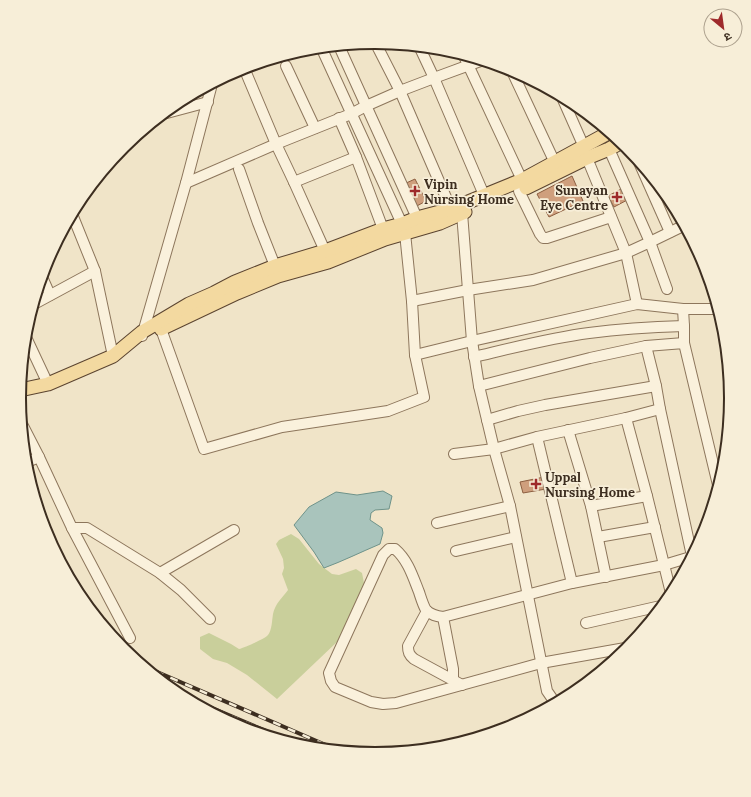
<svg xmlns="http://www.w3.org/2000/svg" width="751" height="797" viewBox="0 0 751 797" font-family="Lora,'Noto Sans Devanagari',serif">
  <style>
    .green { fill: #c9cf9b }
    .water { fill: #a9c4bc; stroke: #6f938a }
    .building { fill: #cf9f7d; stroke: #8d5f41 }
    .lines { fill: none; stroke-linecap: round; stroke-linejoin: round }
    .minor-casing { stroke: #8d765c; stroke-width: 12 }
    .major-casing { stroke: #5b4430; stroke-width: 15 }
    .minor { stroke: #faf1dc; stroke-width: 10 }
    .major { stroke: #f3d9a0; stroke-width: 13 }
    .rail-casing { stroke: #3d2e20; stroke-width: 4 }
    .rail { stroke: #f7eed8; stroke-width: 2.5; stroke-dasharray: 8; stroke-linecap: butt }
    .poi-dot { fill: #9e2a2b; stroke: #f7eed8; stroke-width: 1.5 }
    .labels { text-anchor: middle; stroke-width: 3.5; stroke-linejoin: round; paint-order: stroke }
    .poi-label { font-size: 13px; font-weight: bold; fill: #3d2e20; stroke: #f7eed8; text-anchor: start }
    .rim { fill: none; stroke: #3d2e20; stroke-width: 2 }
  </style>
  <rect width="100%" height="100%" fill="#f0e4c8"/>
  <path class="green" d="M291,534l8,5 20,25 13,10 7,1 17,-6 6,4 3,15 -27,53 -61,58 -30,-24 -20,-12 -14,-4 -13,-10v-12l9,-4 22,11 8,5c6,-2 26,-10 29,-14 4,-5 4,-15 5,-21 2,-10 9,-16 15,-24l-6,-16 2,-6 -1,-9 -7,-15 3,-4z"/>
  <path class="water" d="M383,491l9,5 -3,13 -14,1 -4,3 -1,7 12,8 1,5 -3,11c-19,8 -37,17 -56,24l-10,-16 -20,-27 15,-18 27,-15 21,3z"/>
  <g class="building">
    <polygon points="572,176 583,201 549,217 537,194"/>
    <polygon points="415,179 426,201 415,207 404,184"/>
    <polygon points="625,187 631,198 614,207 608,196"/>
    <polygon points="544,477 546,489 523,493 520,482"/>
  </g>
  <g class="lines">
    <g class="minor-casing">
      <g id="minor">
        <polyline points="375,42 400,91 451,209"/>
        <polyline points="339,46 417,218"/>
        <polyline points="419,46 434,78 484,195"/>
        <polyline points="321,47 402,224"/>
        <polyline points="463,54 522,180"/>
        <polyline points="286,66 315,128"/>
        <polyline points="244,68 276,144 294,182 325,251"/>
        <polyline points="511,69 555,163"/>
        <polyline points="561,95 584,147"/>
        <polyline points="163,114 208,102"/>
        <polyline points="339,118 356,157 383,229"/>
        <polyline points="609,149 650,242 667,289"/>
        <polyline points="587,158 626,253 637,304"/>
        <polyline points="638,160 670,232"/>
        <polyline points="239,169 258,223 275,266"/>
        <polyline points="294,182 356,157"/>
        <polyline points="186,183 276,144 351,114 366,106 400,91 434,78 483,60"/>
        <polyline points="519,191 540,234 543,238 547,238 611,217"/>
        <polyline points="462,213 468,290 472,341 479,386 494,449 510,506 547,691 556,704"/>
        <polyline points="72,214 95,271 113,356"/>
        <polyline points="42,277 50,295"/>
        <polyline points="412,301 468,290 533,280 626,253 650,242 685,225"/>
        <polyline points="34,304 95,271"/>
        <polyline points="683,309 684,326 684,343"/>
        <polyline points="161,329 204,449 282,427 388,411 424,397 415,355 412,301 405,233"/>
        <polyline points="25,335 48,384"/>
        <polyline points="142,336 186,183 212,84"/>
        <polyline points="415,355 472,341 637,304 683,309 719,309"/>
        <path d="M474,357c38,-9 76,-19 115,-24 31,-4 63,-6 95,-7"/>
        <polyline points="479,386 590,358 646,346 684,343 719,489"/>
        <polyline points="660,409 692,556"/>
        <polyline points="626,418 647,496 672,597"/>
        <polyline points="487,420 518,411 545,405 656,386"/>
        <polyline points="21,422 39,457 72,528 130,638"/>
        <polyline points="568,430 591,506 606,577"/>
        <polyline points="537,437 572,583"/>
        <polyline points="454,454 494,449 537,437 626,418 660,409 656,386 646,346"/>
        <polyline points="25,463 39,457"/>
        <polyline points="591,506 647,496"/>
        <polyline points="437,523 510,506"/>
        <polyline points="72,528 87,528 160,573 181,590 210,619"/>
        <polyline points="598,537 655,527"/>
        <polyline points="456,551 516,537"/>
        <polyline points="160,573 234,530"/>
        <path d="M427,611l-19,35c0,6 1,9 6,13l48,26"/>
        <polyline points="443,617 453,669 453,680"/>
        <polyline points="586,623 665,605"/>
        <path d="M631,647l-90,16 -145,40 -13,1 -12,-2 -36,-15 -4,-6 -2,-8 54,-118 6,-6h6c13,11 18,28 24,43 2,6 4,13 7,18 5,5 10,6 17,7l129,-34 92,-18 30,-9"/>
      </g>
    </g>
    <g class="major-casing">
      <g id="major">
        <polyline points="526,188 587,158 609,149 622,142"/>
        <polyline points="161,329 237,293 278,276 328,262 385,239 440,223 465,212"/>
        <polyline points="20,390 48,384 113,356 142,332 189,304 214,293 235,282 275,266 325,251 383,229 402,224 417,218 451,209 522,180 610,132"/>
      </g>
    </g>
    <use href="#minor" class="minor"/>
    <use href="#major" class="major"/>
    <g class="rail-casing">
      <g id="rail">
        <polyline points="141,665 342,752"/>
        <polyline points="172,691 306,748"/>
        <polyline points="221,718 253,732"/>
      </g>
    </g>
    <use href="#rail" class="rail"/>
  </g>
  <g class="poi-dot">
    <path d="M413 185h4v4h4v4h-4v4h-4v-4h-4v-4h4z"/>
    <path d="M615 191h4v4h4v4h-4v4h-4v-4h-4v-4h4z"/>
    <path d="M534 478h4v4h4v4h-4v4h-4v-4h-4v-4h4z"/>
  </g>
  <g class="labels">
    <g class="poi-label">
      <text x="424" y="189">Vipin<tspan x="424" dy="15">Nursing Home</tspan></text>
      <text x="608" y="195" text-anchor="end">Sunayan<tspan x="608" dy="15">Eye Centre</tspan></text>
      <text x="545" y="482">Uppal<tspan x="545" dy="15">Nursing Home</tspan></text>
    </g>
  </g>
  <path d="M0 0H751V797H0ZM26 398a349 349 0 1 1 698 0a349 349 0 1 1-698 0Z" fill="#f7eed8" fill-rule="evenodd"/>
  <path class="rim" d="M26 398a349 349 0 1 1 698 0a349 349 0 1 1-698 0Z"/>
  <g transform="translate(723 28) rotate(151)"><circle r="19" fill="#f7eed8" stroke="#ada18e"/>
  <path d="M0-3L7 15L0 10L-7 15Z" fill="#9e2a2b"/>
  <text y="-6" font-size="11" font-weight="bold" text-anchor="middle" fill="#3d2e20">उ</text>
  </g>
</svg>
